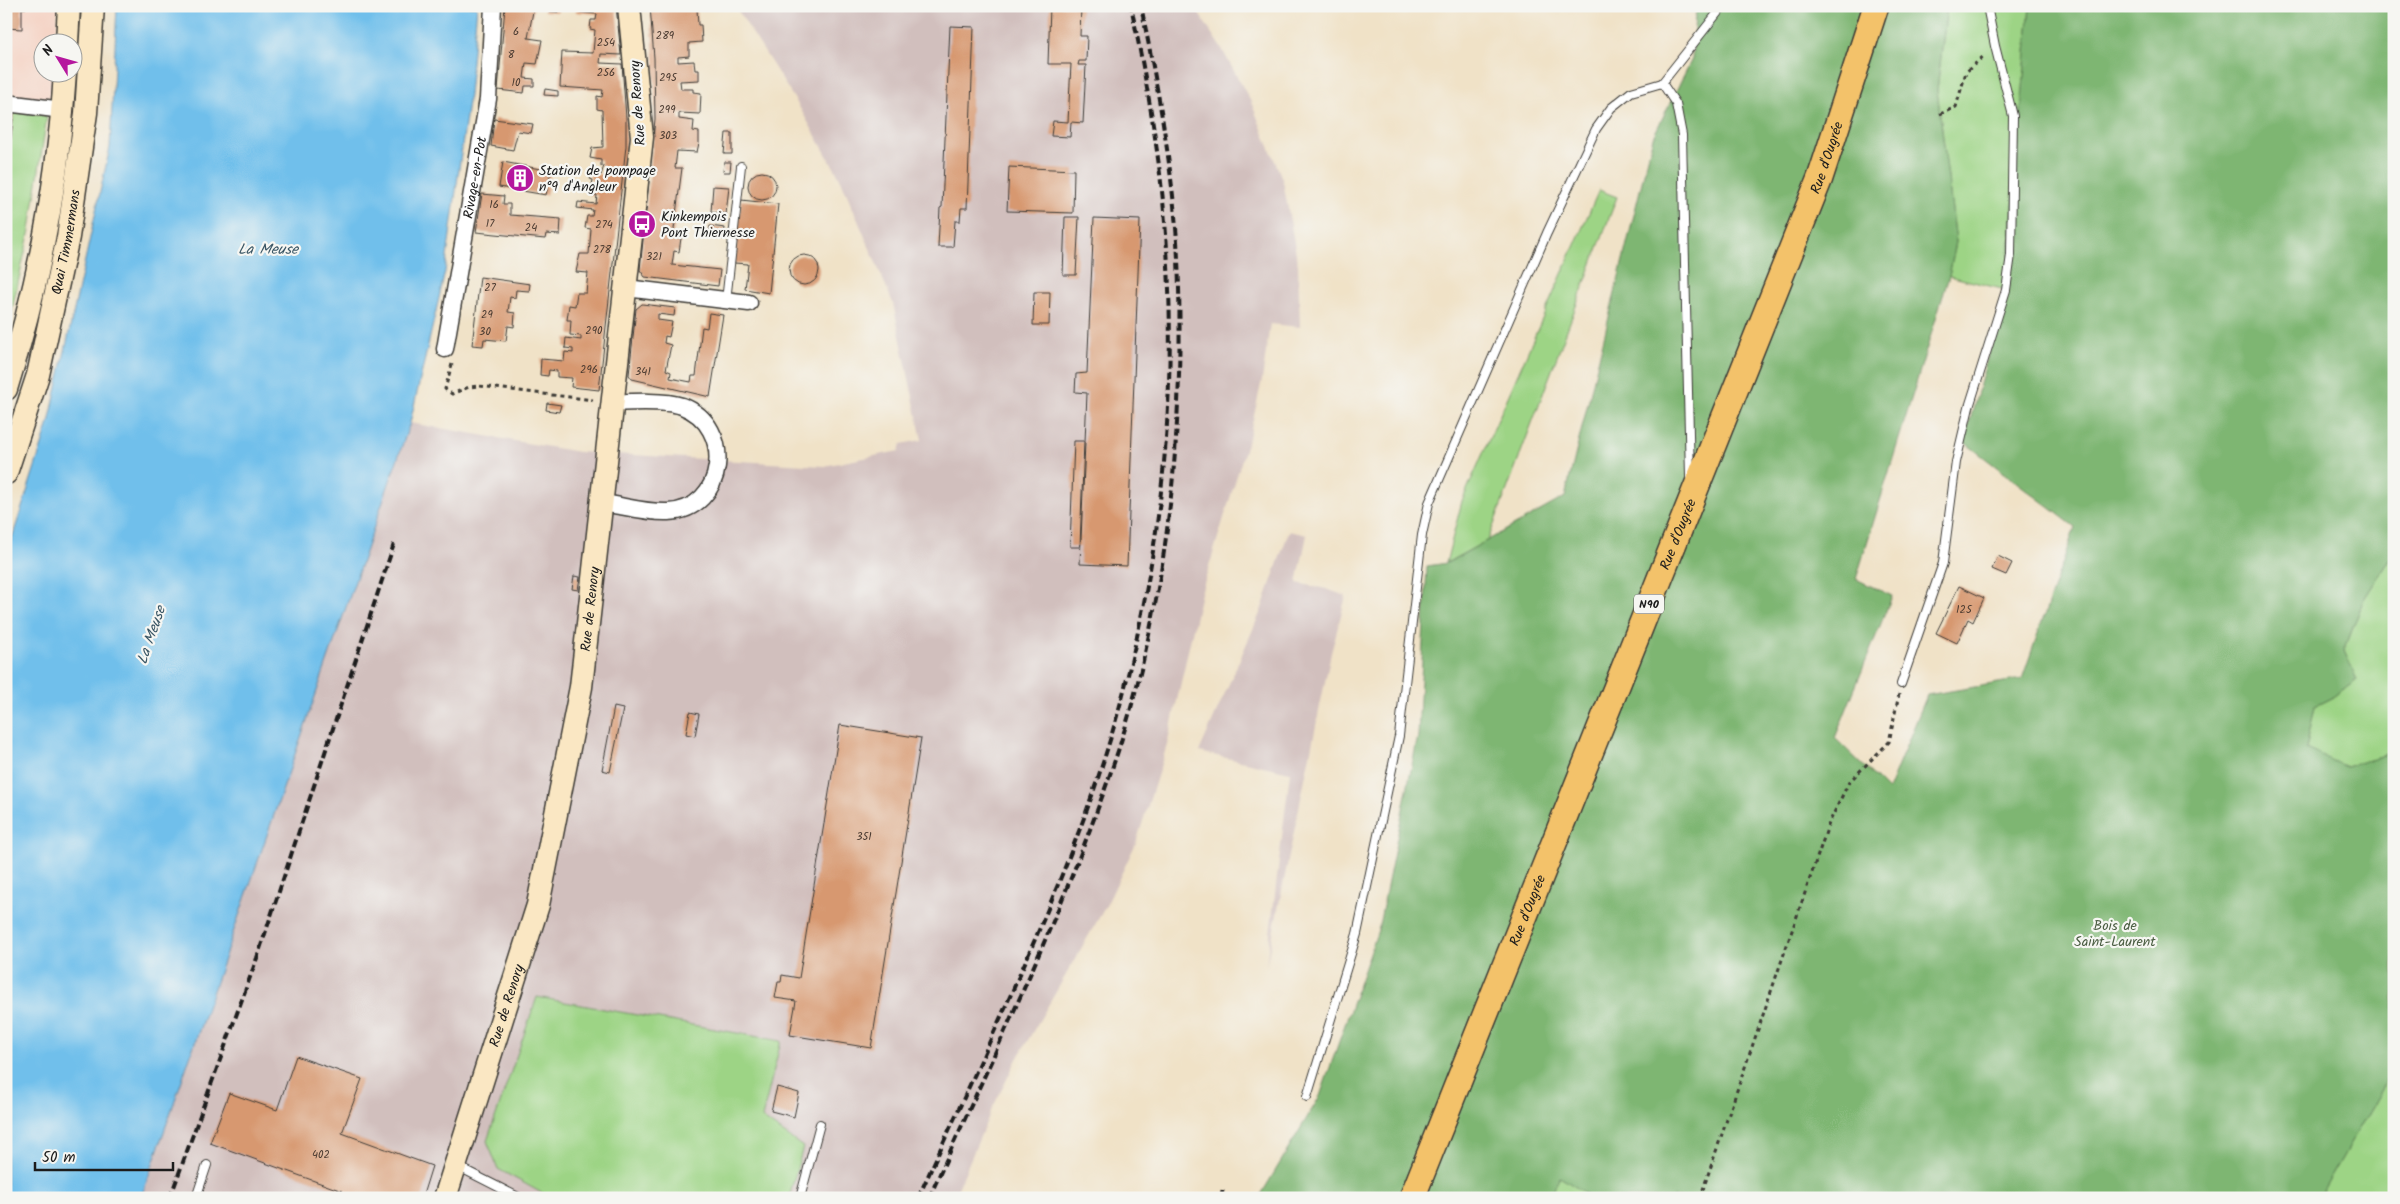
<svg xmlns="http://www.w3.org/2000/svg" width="2400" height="1204" viewBox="0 0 2400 1204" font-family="Kalam,sans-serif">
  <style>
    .built { fill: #f5d2c3 }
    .industrial { fill: #d1bfbd }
    .green { fill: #9dd485; stroke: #5c7850 }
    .forest { fill: #7eb672; stroke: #4d6947 }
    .water { fill: #70bfeb; stroke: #466e84 }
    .building { fill: #d7986f }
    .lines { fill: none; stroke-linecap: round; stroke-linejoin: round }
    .lane-casing { stroke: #3c3a36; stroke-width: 10 }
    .street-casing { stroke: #3c3a36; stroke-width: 19 }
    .secondary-casing { stroke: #3c3a36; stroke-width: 25 }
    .primary-casing { stroke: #3c3a36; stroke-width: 28 }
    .path { stroke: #3c3a36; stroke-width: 3; stroke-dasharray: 4 4; stroke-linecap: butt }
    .lane { stroke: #fff; stroke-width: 8 }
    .street { stroke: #fff; stroke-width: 16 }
    .secondary { stroke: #fae7c3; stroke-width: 22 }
    .primary { stroke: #f3c26a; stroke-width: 25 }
    .rail { stroke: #1c1c1c; stroke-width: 4; stroke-dasharray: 8 4; stroke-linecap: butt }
    .labels { text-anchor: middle; stroke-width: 4.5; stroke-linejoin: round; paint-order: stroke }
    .number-label { font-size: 11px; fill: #4b3b31 }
    .shield { fill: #f6f6f2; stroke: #5d5d5c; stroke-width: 1 }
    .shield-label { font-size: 12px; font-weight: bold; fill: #1c1c1c }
    .street-label { font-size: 14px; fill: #1c1c1c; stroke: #f6f6f2 }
    .poi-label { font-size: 14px; fill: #1c1c1c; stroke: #f6f6f2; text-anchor: start }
    .park-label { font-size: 14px; fill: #495c41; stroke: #f6f6f2 }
    .water-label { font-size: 15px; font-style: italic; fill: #395564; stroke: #f6f6f2 }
  </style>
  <rect width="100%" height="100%" fill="#f6f6f2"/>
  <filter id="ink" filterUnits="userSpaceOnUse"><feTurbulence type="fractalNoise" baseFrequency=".02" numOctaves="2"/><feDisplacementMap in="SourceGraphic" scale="10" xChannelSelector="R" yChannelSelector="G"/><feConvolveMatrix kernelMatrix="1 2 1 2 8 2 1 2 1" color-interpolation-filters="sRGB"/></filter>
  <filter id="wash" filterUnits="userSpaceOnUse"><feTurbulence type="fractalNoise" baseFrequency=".0096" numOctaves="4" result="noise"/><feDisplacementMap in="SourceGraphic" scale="20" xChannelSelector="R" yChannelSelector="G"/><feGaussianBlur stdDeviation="1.12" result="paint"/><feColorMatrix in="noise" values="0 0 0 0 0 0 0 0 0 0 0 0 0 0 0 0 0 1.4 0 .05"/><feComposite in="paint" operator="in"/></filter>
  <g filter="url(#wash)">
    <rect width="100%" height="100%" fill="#f0e2c7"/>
    <polygon class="built" points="6,6 58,6 56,42 42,42 42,72 53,73 52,93 46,104 6,99"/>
    <g class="industrial">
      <polygon points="735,6 1194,6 1223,51 1251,102 1283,181 1298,265 1300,327 1270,324 1262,380 1250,433 1201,593 1167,745 1136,843 1107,904 1017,1059 991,1111 954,1198 141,1198 410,423 579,452 824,466 899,451 901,444 922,440 893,303 840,178 797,103"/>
      <polygon points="1289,531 1307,535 1297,583 1326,589 1346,596 1331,653 1266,967 1290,772 1199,752 1261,611"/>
    </g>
    <g class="green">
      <polygon points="1947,6 2030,6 2006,290 1949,276 1956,242 1937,90"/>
      <polygon points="14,110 47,116 30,230 6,336 6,153 9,153"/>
      <polygon points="1599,190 1617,197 1488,540 1446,563 1462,501"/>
      <polygon points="2394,557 2394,752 2346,767 2306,750 2315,706 2335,696 2357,680 2344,651 2364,599 2389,560"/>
      <polygon points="537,997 781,1041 762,1118 803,1147 789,1198 551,1198 498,1169 487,1141"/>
      <polygon points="2394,1068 2394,1198 2319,1198"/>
      <polygon points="1560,1177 1593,1198 1548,1198"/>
    </g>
    <polygon class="forest" points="1699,6 1947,6 1937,90 1956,242 1949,276 1856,579 1892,596 1835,738 1888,790 1927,695 2022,679 2075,527 1964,442 2006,290 2030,6 2394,6 2394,557 2389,560 2364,599 2344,651 2357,680 2335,696 2315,706 2306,749 2346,767 2394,752 2394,1068 2319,1198 1593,1198 1560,1177 1548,1198 1259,1198 1320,1096 1378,930 1418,736 1427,566 1447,563 1565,497 1653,137 1692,59 1695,15"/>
    <polygon class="water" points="117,6 477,6 469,95 445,272 410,423 141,1198 6,1198 6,557 49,423 110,147"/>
    <g id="blocks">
      <g class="building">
        <polygon points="6,6 26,6 26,8 22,8 22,29 6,28"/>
        <polygon points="505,6 534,6 528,38 542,40 537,64 526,63 524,78 534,79 534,86 525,86 524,93 498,90"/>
        <polygon points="544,6 559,6 558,12 544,11"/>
        <polygon points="576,6 616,6 621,55 601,54 600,63 622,64 626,118 626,146 599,390 571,387 572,378 557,377 557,371 549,370 548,376 540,375 541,359 564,361 565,352 573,353 573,349 565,348 566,338 581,340 581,336 570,335 571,320 567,320 569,305 575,306 577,293 586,293 588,273 576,272 580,254 589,254 591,229 585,228 587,216 592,216 593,210 577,208 578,202 596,204 597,195 590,195 593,180 590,179 591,173 601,175 604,166 601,166 601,160 590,158 592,148 603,147 602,110 597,109 597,96 602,97 603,90 560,87 562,52 593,53 595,30 590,29 591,20 596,20 597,14 576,12"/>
        <polygon points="650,6 700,6 700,9 697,9 698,25 701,25 702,42 689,43 689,56 678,57 678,62 694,61 695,70 699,70 699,80 680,81 681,89 693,89 693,92 701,93 700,114 679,113 679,119 694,121 693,131 699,132 699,143 697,152 677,151 675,168 682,168 673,237 681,238 679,252 674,251 672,265 720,270 718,286 645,277 640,270 655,119 654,58"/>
        <polygon points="1050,6 1081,6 1080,36 1087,36 1086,61 1079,61 1078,65 1086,65 1083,123 1071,122 1070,137 1051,136 1053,121 1068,122 1071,64 1048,64"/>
        <polygon points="950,26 974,27 967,208 961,208 960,221 955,221 953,247 938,247 940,208 942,207"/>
        <polygon points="545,89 558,91 558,96 544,95"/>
        <polygon points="6,109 14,110 9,153 6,153"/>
        <polygon points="494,119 533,124 531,133 518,131 513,150 491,146"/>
        <polygon points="726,133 732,133 732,154 724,154"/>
        <polygon points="503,162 551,171 546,195 499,187"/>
        <polygon points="724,162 731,162 730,172 723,172"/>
        <polygon points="1009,167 1074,170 1073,213 1007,211"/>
        <circle cx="762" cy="186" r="14"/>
        <polygon points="713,186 729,187 726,214 711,212"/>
        <polygon points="482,194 504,196 503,204 510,204 510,215 561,219 560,235 546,234 545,239 476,232"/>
        <polygon points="741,200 778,204 769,293 745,289 748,264 734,263"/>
        <polygon points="1065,217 1079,217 1076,275 1063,275"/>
        <polygon points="1094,218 1140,220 1127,566 1080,564 1087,393 1075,392 1076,374 1087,373"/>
        <polygon points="710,226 725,228 724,239 709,237"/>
        <circle cx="804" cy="270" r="15"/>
        <polygon points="480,277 530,284 529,291 516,290 515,298 510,297 508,312 515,313 514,327 508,326 506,341 484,339 483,346 472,345"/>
        <polygon points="1034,292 1050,292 1049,325 1033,325"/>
        <polygon points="642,304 675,308 674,316 658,314 658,320 672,322 669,337 665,336 664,343 671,345 666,370 671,372 670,378 691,382 692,376 696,376 702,327 707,328 709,313 723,315 710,397 632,379 629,375 636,309"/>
        <polygon points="547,403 561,405 559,412 546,410"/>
        <polygon points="1074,441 1084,441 1080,547 1070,547"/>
        <polygon points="1998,556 2012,563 2006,575 1992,569"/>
        <polygon points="574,576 580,577 578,590 572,589"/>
        <polygon points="1959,586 1984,598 1973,622 1968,619 1957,643 1936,633"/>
        <polygon points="614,707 623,709 610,772 602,770"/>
        <polygon points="690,712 699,714 695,736 686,734"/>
        <polygon points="840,725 921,738 871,1048 790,1035 796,1001 775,998 778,982 781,982 782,975 799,978"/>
        <polygon points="296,1056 362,1079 342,1133 432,1166 422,1198 339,1198 342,1191 210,1143 229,1093 277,1110"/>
        <polygon points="777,1087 799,1093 794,1117 771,1111"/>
      </g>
    </g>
  </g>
  <g filter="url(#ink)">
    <use href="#blocks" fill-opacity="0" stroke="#3c3a36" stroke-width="1"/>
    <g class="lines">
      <g class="lane-casing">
        <g id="lane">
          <polyline points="1662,83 1676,104 1682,135 1690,477"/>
          <polyline points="726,301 741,166"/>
          <polyline points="1901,684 1943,563 1956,462 1969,407 2006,290 2011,255 2013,116 1995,46 1987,6"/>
          <polyline points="1307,1097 1357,934 1399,736 1422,535 1429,503 1547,233 1596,129 1611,108 1631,92 1662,83 1723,6"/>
          <polyline points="457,1166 520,1198"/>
          <polyline points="196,1198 207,1165"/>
          <polyline points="800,1198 820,1124"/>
        </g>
      </g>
      <g class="street-casing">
        <g id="street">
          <polyline points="6,103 63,110"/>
          <polyline points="626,288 749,303"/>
          <path id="s1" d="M445,349l43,-250 5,-93"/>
          <path d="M603,503c21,3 44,10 65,9 58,-2 68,-86 14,-106 -17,-6 -50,-4 -68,-3"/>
        </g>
      </g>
      <g class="secondary-casing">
        <g id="secondary">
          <polyline points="67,42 69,6"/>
          <path d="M6,389c32,-102 53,-210 59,-317"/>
          <path id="s2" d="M6,473l32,-98 30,-138 18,-124 7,-107"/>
          <path id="s3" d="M445,1198l93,-293 43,-218 61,-550 -13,-131"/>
        </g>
      </g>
      <g class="primary-casing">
        <g id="primary">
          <path id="s4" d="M1412,1198l408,-1020 56,-172"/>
        </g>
      </g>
      <g class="path">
        <polyline points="1940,114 1956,107 1966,72 1985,55"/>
        <polyline points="452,364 445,389 452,394 469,387 479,386 593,400"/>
        <polyline points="1700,1198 1829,823 1849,782 1889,742 1899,694"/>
      </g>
      <use href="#lane" class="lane"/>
      <use href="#street" class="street"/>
      <use href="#secondary" class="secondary"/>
      <use href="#primary" class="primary"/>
      <g class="rail">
        <polyline points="170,1198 257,958 394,544"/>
        <path d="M918,1198c54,-119 111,-237 158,-359 82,-212 112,-448 83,-673 -7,-54 -17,-107 -28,-160"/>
        <path d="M929,1198c66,-147 138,-294 189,-447 51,-158 67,-328 60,-492 -4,-85 -20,-170 -37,-253"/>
        <polyline points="1221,1198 1223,1188"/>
      </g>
    </g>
  </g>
  <defs>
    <g id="building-disc" transform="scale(1.4375)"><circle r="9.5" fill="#b5179e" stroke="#f6f6f2"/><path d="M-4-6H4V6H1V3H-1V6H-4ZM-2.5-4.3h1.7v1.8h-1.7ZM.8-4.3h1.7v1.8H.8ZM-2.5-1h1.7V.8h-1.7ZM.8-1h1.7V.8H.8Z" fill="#fff"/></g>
    <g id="bus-disc" transform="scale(1.4375)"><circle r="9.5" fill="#b5179e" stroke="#f6f6f2"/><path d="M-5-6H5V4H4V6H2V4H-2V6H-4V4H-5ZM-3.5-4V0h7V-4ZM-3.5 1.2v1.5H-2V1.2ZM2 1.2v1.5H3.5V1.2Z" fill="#fff"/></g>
  </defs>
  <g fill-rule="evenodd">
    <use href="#building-disc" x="520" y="178"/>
    <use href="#bus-disc" x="642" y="224"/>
  </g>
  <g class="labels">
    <g class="number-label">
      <text x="516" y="35">6</text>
      <text x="665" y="39">289</text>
      <text x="606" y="46">254</text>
      <text x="511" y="58">8</text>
      <text x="606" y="76">256</text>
      <text x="668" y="81">295</text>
      <text x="516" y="86">10</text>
      <text x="667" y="113">299</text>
      <text x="668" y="139">303</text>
      <text x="494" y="208">16</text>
      <text x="490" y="227">17</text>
      <text x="604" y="228">274</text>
      <text x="531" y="231">24</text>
      <text x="602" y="253">278</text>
      <text x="654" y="260">321</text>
      <text x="490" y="291">27</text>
      <text x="487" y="318">29</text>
      <text x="594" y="334">290</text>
      <text x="485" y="335">30</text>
      <text x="589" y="373">296</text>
      <text x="643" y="375">341</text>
      <text x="1964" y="613">125</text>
      <text x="864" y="840">351</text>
      <text x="321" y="1158">402</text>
    </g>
    <rect class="shield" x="1634" y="594.5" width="30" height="19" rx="4"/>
    <g class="shield-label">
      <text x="1649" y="608">N90</text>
    </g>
    <g class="street-label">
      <text transform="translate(637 103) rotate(-94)" y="5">Rue de Renory</text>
      <text dy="5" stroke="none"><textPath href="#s4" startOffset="1120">Rue d'Ougrée</textPath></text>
      <text dy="5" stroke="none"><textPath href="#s1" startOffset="174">Rivage-en-Pot</textPath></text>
      <text dy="5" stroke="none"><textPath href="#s2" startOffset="239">Quai Timmermans</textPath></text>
      <text dy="5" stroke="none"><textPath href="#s4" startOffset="715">Rue d'Ougrée</textPath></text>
      <text dy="5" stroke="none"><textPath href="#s3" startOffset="608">Rue de Renory</textPath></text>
      <text dy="5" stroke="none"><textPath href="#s4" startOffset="310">Rue d'Ougrée</textPath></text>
      <text dy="5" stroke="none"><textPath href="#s3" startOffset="202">Rue de Renory</textPath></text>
    </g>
    <g class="poi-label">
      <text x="539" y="175">Station de pompage<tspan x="539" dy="16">n°9 d'Angleur</tspan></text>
      <text x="661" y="221">Kinkempois<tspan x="661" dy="16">Pont Thiernesse</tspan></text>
    </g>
    <g class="park-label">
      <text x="2115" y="930">Bois de<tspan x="2115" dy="16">Saint-Laurent</tspan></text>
    </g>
    <g class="water-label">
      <text x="268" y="254">La Meuse</text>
      <text transform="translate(151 635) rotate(-71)" y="5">La Meuse</text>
    </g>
  </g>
  <rect width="2400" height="1204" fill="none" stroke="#f6f6f2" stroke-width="25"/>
  <g transform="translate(58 58) rotate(307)"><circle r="24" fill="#f6f6f2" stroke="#9f9f9c"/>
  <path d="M0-4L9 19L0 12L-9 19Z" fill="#b5179e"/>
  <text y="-8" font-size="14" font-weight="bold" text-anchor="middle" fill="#1c1c1c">N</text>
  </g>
  <path d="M35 1162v8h138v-8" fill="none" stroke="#1c1c1c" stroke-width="2.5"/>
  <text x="42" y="1162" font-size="15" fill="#1c1c1c" stroke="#f6f6f2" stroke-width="4" paint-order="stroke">50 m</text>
</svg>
